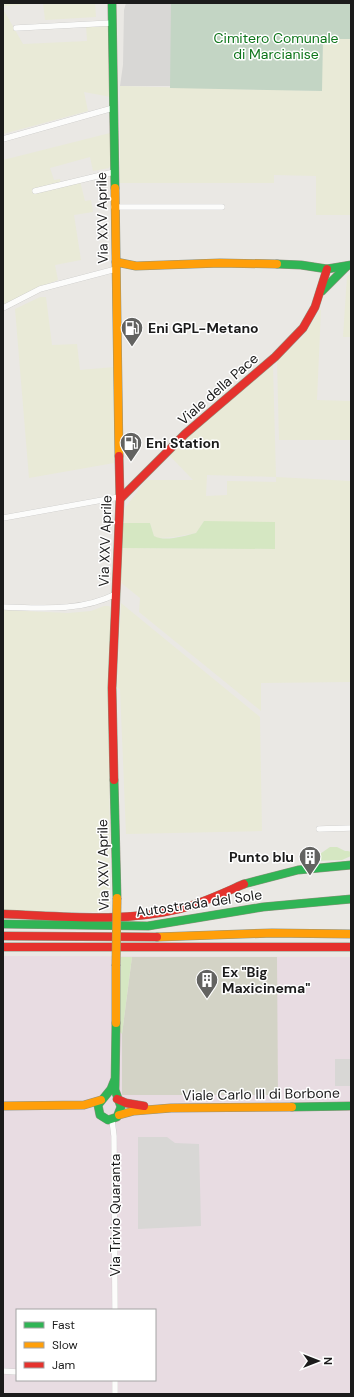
<svg xmlns="http://www.w3.org/2000/svg" width="354" height="1397" viewBox="0 0 354 1397" font-family="'DM Sans',sans-serif">
  <style>
    .industrial { fill: #e8dce2; fill-rule: evenodd }
    .religious { fill: #d8d7d5 }
    .construction { fill: #d3d3c6 }
    .farmland { fill: #e9ead7; fill-rule: evenodd }
    .grass { fill: #d5e7c2 }
    .cemetery { fill: #c3d5c4 }
    .lines { fill: none; stroke-linecap: round; stroke-linejoin: round }
    .street-casing { stroke: #c2c2c0; stroke-width: 6 }
    .fast-casing { stroke: #90927d; stroke-width: 9 }
    .slow-casing { stroke: #90927d; stroke-width: 9 }
    .jam-casing { stroke: #90927d; stroke-width: 9 }
    .street { stroke: #fcfcfb; stroke-width: 5.5 }
    .fast { stroke: #30b455; stroke-width: 8 }
    .slow { stroke: #ff9f0a; stroke-width: 8 }
    .jam { stroke: #e5322d; stroke-width: 8 }
    .slow-bridge-casing { stroke: #90927d; stroke-width: 9; stroke-linecap: butt }
    .slow-bridge { stroke: #ff9f0a; stroke-width: 8 }
    .labels { text-anchor: middle; stroke-width: 3; stroke-linejoin: round; paint-order: stroke }
    .park-label { font-size: 14px; fill: #0e751b; stroke: #fff }
    .street-label { font-size: 14px; fill: #1b1b1b; stroke: #fff }
    .poi-label { font-size: 14px; font-weight: bold; fill: #1b1b1b; stroke: #fff; text-anchor: start }
  </style>
  <rect width="100%" height="100%" fill="#eae8e4"/>
  <path class="industrial" d="M3,956l348,1v437h-348zM17,1310h138v70h-138z"/>
  <g class="religious">
    <polygon points="126,3 171,3 171,86 120,86 123,65 124,10"/>
    <rect x="335" y="1059" width="16" height="27"/>
    <polygon points="138,1137 167,1137 175,1143 199,1144 201,1226 138,1229"/>
  </g>
  <polygon class="construction" points="132,957 277,957 278,1095 122,1095 122,1034"/>
  <g class="farmland">
    <polygon points="3,3 95,3 96,17 45,20 43,3 4,6 3,8"/>
    <polygon points="3,9 23,44 87,41 86,25 111,24 111,97 84,92 88,111 3,134"/>
    <polygon points="323,39 351,39 351,215 316,215 316,176 274,175 274,183 120,183 120,86 321,91"/>
    <polygon points="110,133 111,164 109,168 93,171 90,157 50,168 54,180 60,179 61,186 80,181 85,201 91,200 93,212 74,215 81,260 55,265 58,280 45,285 3,305 3,160"/>
    <polygon points="351,274 351,337 343,337 347,276"/>
    <polygon points="40,297 46,297 52,345 77,344 80,370 114,367 114,463 29,478 15,309"/>
    <polygon points="321,309 317,400 351,401 351,440 279,440 277,361 302,338"/>
    <path d="M273,365l3,112 75,4v201l-90,1v28l-122,-99 1,-14 -20,-16 2,-34 153,1 -71,-28 -8,12 -22,4 -17,1 -3,-2 -4,-13h-27l2,-15 21,-28h47l-24,-25 37,-35zM207,475l69,2v5l-49,-1v14l-21,1z"/>
    <polygon points="121,603 260,717 262,831 126,834 120,689 117,688"/>
    <polygon points="104,606 109,606 112,609 109,698 110,909 98,912 3,911 3,610 68,613 91,611"/>
  </g>
  <g class="grass">
    <path d="M204,521l71,1v27l-153,-1 1,-25h27l4,13c11,6 30,0 42,-3z"/>
    <polygon points="330,847 337,847 345,851 348,851 351,852 351,856 342,860 314,861 314,858"/>
    <polygon points="121,957 132,957 122,1034 119,1031"/>
  </g>
  <polygon class="cemetery" points="171,3 351,3 351,39 323,39 322,91 170,88"/>
  <g class="lines">
    <g class="street-casing">
      <g id="street">
        <polyline points="16,28 112,23"/>
        <polyline points="3,139 113,108"/>
        <polyline points="35,191 114,172"/>
        <polyline points="114,207 222,207"/>
        <polyline points="3,308 40,289 116,269"/>
        <polyline points="3,518 119,497"/>
        <path d="M3,607c39,1 77,5 113,-13"/>
        <polyline points="319,829 351,828"/>
        <polyline points="112,1120 114,1136 115,1310"/>
        <polyline points="3,1371 17,1372"/>
        <polyline points="115,1394 115,1380"/>
      </g>
    </g>
    <g class="fast-casing">
      <g id="fast">
        <polyline points="112,3 115,188"/>
        <polyline points="277,264 301,265 327,269 351,265"/>
        <polyline points="322,291 346,267"/>
        <polyline points="114,780 117,898"/>
        <polyline points="244,884 298,870 351,865"/>
        <polyline points="3,924 148,926 263,907 351,899"/>
        <polyline points="115,1079 111,1089 98,1105 100,1115 108,1120 117,1117 121,1107 115,1090 116,1023"/>
        <polyline points="292,1107 351,1106"/>
      </g>
    </g>
    <g class="slow-casing">
      <g id="slow">
        <polyline points="115,188 119,456"/>
        <polyline points="116,262 136,266 220,263 277,264"/>
        <polyline points="157,937 272,933 351,934"/>
        <polyline points="116,1023 116,966"/>
        <polyline points="3,1106 84,1105 101,1100"/>
        <polyline points="119,1115 134,1111 171,1108 292,1107"/>
      </g>
    </g>
    <g class="jam-casing">
      <g id="jam">
        <polyline points="120,499 185,434 275,357 303,328 315,307 327,269"/>
        <polyline points="114,780 112,688 120,499 119,456"/>
        <path d="M3,914c58,2 119,9 176,-5 22,-5 44,-16 65,-25"/>
        <polyline points="3,936 157,937"/>
        <polyline points="3,947 351,947"/>
        <polyline points="117,1099 126,1103 144,1106"/>
      </g>
    </g>
    <use href="#street" class="street"/>
    <use href="#fast" class="fast"/>
    <use href="#slow" class="slow"/>
    <use href="#jam" class="jam"/>
    <g class="slow-bridge-casing">
      <polyline id="slow-bridge" points="116,966 117,898"/>
    </g>
    <use href="#slow-bridge" class="slow-bridge"/>
  </g>
  <defs>
    <g id="fuel-pin" transform="scale(1.15)"><path d="M0 17L-7.5 6A9.5 9.5 0 1 1 7.5 6Z" fill="#636361" stroke="#fff"/><path d="M-5.5-6h7V0h2V4h1.3V-2.5L3-4.5l.8-.8L6-3V5H2.5V1h-1V6h-7ZM-4.2-4.7v3.2H.2V-4.7Z" fill="#fff"/></g>
    <g id="building-pin" transform="scale(1.15)"><path d="M0 17L-7.5 6A9.5 9.5 0 1 1 7.5 6Z" fill="#636361" stroke="#fff"/><path d="M-4-6H4V6H1V3H-1V6H-4ZM-2.5-4.3h1.7v1.8h-1.7ZM.8-4.3h1.7v1.8H.8ZM-2.5-1h1.7V.8h-1.7ZM.8-1h1.7V.8H.8Z" fill="#fff"/></g>
  </defs>
  <g fill-rule="evenodd">
    <use href="#fuel-pin" x="132" y="328"/>
    <use href="#fuel-pin" x="131" y="443"/>
    <use href="#building-pin" x="310" y="857"/>
    <use href="#building-pin" x="207" y="980"/>
  </g>
  <g class="labels">
    <g class="park-label">
      <text x="276" y="43">Cimitero Comunale<tspan x="276" dy="16">di Marcianise</tspan></text>
    </g>
    <g class="street-label">
      <text transform="translate(102 218) rotate(-91)" y="5">Via XXV Aprile</text>
      <text transform="translate(218 389) rotate(-41)" y="5">Viale della Pace</text>
      <text transform="translate(105 541) rotate(-88)" y="5">Via XXV Aprile</text>
      <text transform="translate(103 865) rotate(-91)" y="5">Via XXV Aprile</text>
      <text transform="translate(199 903) rotate(-8)" y="5">Autostrada del Sole</text>
      <text transform="translate(261 1094) rotate(-1)" y="5">Viale Carlo III di Borbone</text>
      <text transform="translate(115 1215) rotate(-90)" y="5">Via Trivio Quaranta</text>
    </g>
    <g class="poi-label">
      <text x="148" y="333">Eni GPL-Metano</text>
      <text x="146" y="448">Eni Station</text>
      <text x="294" y="862" text-anchor="end">Punto blu</text>
      <text x="222" y="977">Ex "Big<tspan x="222" dy="16">Maxicinema"</tspan></text>
    </g>
  </g>
  <rect width="354" height="1397" fill="none" stroke="#1b1b1b" stroke-width="8"/>
  <rect x="16" y="1309" width="140" height="72" fill="#ffffff" stroke="#a4a4a4"/>
  <rect x="24" y="1322" width="20" height="6" fill="#30b455" stroke="#a4a4a4"/>
  <text x="52" y="1329" font-size="12" fill="#1b1b1b">Fast</text>
  <rect x="24" y="1342" width="20" height="6" fill="#ff9f0a" stroke="#a4a4a4"/>
  <text x="52" y="1349" font-size="12" fill="#1b1b1b">Slow</text>
  <rect x="24" y="1362" width="20" height="6" fill="#e5322d" stroke="#a4a4a4"/>
  <text x="52" y="1369" font-size="12" fill="#1b1b1b">Jam</text>
  <g transform="translate(318 1361) rotate(90)" stroke="#ffffff" stroke-width="3" paint-order="stroke">
  <path d="M0-3L7 15L0 10L-7 15Z" fill="#1b1b1b"/>
  <text y="-6" font-size="11" font-weight="bold" text-anchor="middle" fill="#1b1b1b">N</text>
  </g>
</svg>
